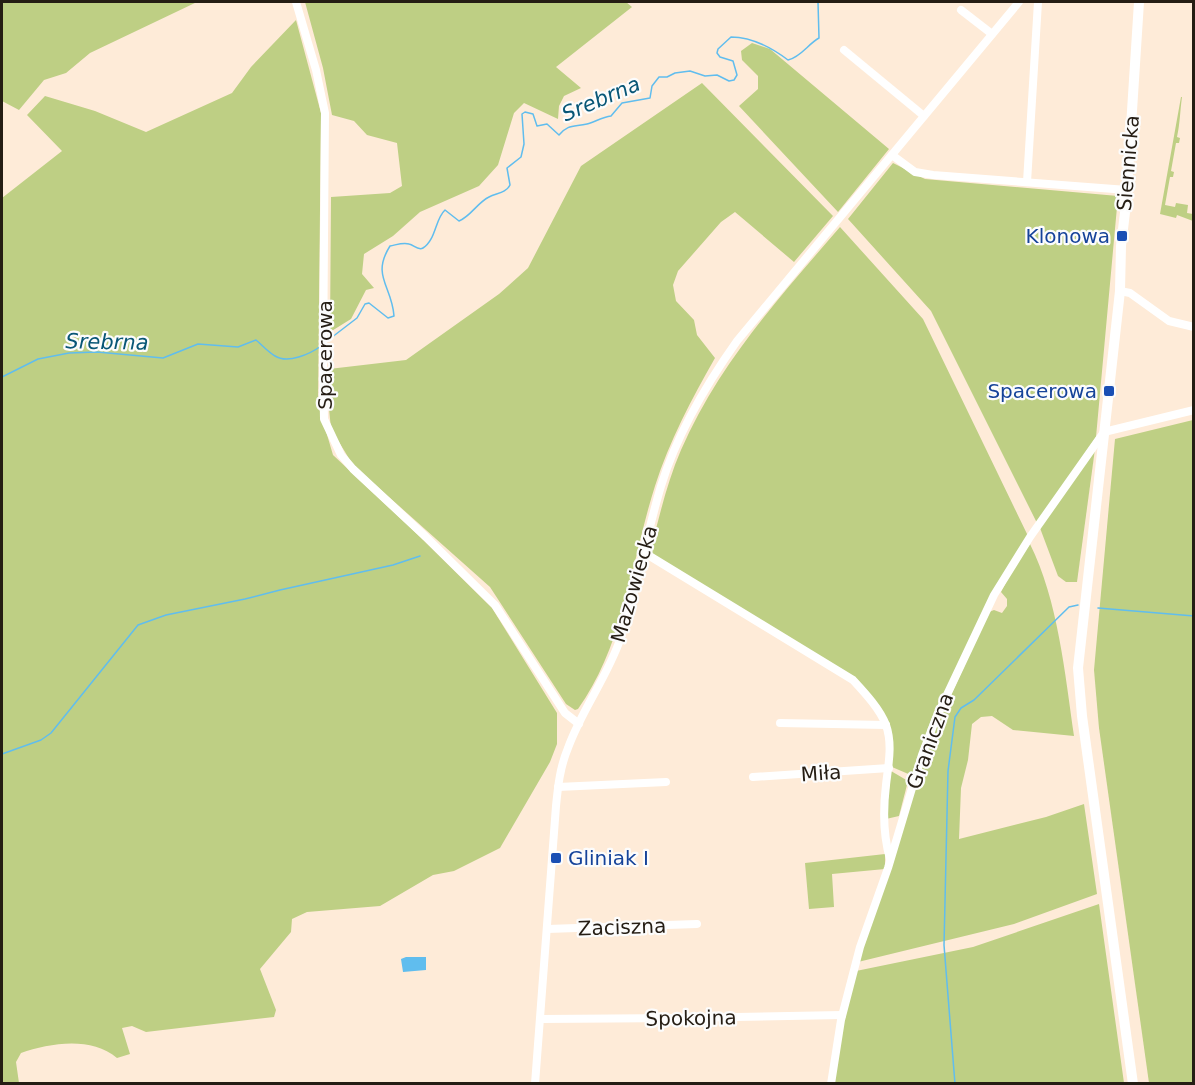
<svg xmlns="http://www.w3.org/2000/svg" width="1195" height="1085" viewBox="0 0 1195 1085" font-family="'DejaVu Sans',sans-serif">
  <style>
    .green { fill: #becf84 }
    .water { fill: #60bdee }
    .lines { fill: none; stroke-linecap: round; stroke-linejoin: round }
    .stream { stroke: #60bdee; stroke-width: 1.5 }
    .minor { stroke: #fff; stroke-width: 8 }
    .major { stroke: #fff; stroke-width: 10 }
    .transit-dot { fill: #1a4fb4; stroke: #fcfcfc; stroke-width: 2 }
    .labels { text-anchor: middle; stroke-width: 4.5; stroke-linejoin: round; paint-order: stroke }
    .street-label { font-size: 20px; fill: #251d14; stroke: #fcfcfc }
    .transit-label { font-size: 20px; fill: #164399; stroke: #fcfcfc; text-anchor: end }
    .water-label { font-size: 21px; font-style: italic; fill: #085676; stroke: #fcfcfc }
  </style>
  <rect width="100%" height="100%" fill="#feebd8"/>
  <g class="green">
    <polygon points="2,2 197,2 90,53 66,73 44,80 19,110 2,101"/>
    <polygon points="305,2 626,2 632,7 556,67 581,88 564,96 559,106 558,119 524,103 514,113 498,165 479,186 420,212 393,236 364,254 362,274 374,288 366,290 351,319 330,332 331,197 390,193 402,186 397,143 367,135 354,121 332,115 323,68"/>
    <path d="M296,20l25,93 -3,291 15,51 84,79 75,74 65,105v31l-7,18 -50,86 -46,23 -21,4 -53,31 -73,6 -15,7 -1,13 -31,37 16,41 -2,7 -128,15 -14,-6 -10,2 8,26 -13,4c-26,-22 -67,-15 -96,-5l-5,9 3,21 -17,1v-886l60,-47 -35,-36 18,-19 50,15 51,21 86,-39 19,-26z"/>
    <polygon points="752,43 770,49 889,149 838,212 739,106 758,89 758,76 742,60 741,51"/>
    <path d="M702,83l131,133 -39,46 -59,-50 -14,10 -43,49 -5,14 3,16 18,19 3,15 18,23c-23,40 -46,84 -60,128 -24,75 -30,157 -77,223l-3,1 -9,-6 -76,-117 -137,-122 -22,-36 -4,-41 2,-19 77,-9 93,-66 29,-26 53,-102z"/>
    <path d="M1181,97h1c-2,14 -2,27 -5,40l3,1 -1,5h-3l-5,28 3,1 -1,5h-3l-5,28 10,2 1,-4 12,2 -1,8 6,1v7l-16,-6 -1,3 -16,-4z"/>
    <polygon points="893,163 925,179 1118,196 1096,437 1037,523 931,311 848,219"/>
    <path d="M840,227l83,92 105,217 -46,79 -69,161 -21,-9 -2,-34 -23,-40 -217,-141c9,-34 17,-70 31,-102 38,-87 98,-152 159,-223z"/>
    <polygon points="1193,420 1193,1083 1149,1083 1099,728 1094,670 1115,439"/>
    <polygon points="1095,449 1077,582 1066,582 1058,576 1040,528"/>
    <path d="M1030,544c28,56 35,130 44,192l-61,-6 -21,-14 -11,1 -9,7 -4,36 -7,28 -2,51 87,-22 38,-13 13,90 -83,30 -156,38 73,-223 58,-127 5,-2 8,3 5,-7v-7l-6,-7 1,-2 15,-28z"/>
    <polygon points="891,771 908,781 899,816 886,819"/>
    <polygon points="885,854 885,869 832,874 834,907 809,909 805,863"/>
    <polygon points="1099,904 1124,1083 833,1084 844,1017 856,971 973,947"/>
  </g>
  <polygon class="water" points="406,957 426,957 426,970 403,972 401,959"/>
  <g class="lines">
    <g class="stream">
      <path d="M327,341l30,-23 8,-14 4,-1 19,15 6,-2c-2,-30 -23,-40 -4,-70 6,-1 13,-4 19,-2 5,1 9,7 14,4 13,-8 12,-29 22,-38l14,11c12,-5 18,-18 30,-24 8,-4 17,-4 21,-12l-3,-17 14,-11 3,-13 -2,-30 3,-2 8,2 4,12 10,-2 12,11c9,-11 15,-8 28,-11 8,-2 15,-7 24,-8l11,-13 28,-5 2,-12 7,-9h8l8,-4 15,-2 15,5 12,-1 12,6 5,-1 3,-5 -4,-14 -13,-4 -3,-4 1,-4 13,-12c21,0 41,11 57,23 13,-3 20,-16 31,-22l-1,-36"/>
      <path d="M2,377l36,-18 31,-6 28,-1 66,6 35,-14 40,3 18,-7c6,5 12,12 19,16 13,8 35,-2 46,-10"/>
      <polyline points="1098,608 1194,616"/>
      <polyline points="2,754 41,740 51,733 138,625 166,615 245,599 280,590 393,565 420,556"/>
      <polyline points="955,1084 944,945 948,771 955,717 961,708 974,700 1069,607 1078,605"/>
    </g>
    <g class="minor">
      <polyline points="296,2 316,70 325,113 323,366 324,419 341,455 353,469 426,537 495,605 565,713 579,724"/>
      <polyline points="961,10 992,34"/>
      <polyline points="844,50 924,116"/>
      <polyline points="892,155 915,172 933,175 1127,190"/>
      <polyline points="1027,182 1038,2"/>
      <polyline points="1120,291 1130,293 1169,321 1194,327"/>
      <path d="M643,552l210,128c12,13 27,29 33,45 7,20 2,41 0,60 -3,25 -3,50 4,74"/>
      <polyline points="780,723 886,725"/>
      <polyline points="753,777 889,768"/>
      <polyline points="558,787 666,782"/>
      <polyline points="547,929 697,924"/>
      <polyline points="541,1019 682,1018 842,1015"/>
      <path d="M535,1084l21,-278c2,-20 4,-39 12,-58 14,-39 40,-72 53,-111 16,-49 25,-101 40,-151 16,-52 44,-100 76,-145l282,-339"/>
      <polyline points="831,1084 841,1020 860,947 888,868 922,755 936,718 994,595 1030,537 1104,432 1194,410"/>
    </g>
    <polyline class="major" points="1133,1084 1082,716 1078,668 1120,291 1121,246 1126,204 1139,2"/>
  </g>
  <g class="transit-dot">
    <rect x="1116" y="230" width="12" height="12" rx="3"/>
    <rect x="1103" y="385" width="12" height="12" rx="3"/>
    <rect x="550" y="852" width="12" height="12" rx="3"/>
  </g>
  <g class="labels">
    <g class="street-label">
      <text transform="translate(1128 163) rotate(-85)" y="7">Siennicka</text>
      <text transform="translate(325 355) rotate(-90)" y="7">Spacerowa</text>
      <text transform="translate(634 584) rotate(-74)" y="7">Mazowiecka</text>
      <text transform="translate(930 741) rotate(-70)" y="7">Graniczna</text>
      <text transform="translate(821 773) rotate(-4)" y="7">Miła</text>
      <text transform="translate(622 927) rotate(-2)" y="7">Zaciszna</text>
      <text transform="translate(691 1018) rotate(-1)" y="7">Spokojna</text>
    </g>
    <g class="transit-label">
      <text x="1110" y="243">Klonowa</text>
      <text x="1097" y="398">Spacerowa</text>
      <text x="568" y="865" text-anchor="start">Gliniak I</text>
    </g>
    <g class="water-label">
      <text transform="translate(601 99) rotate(-23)" y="7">Srebrna</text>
      <text transform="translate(107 342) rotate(1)" y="7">Srebrna</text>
    </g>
  </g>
  <rect width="1195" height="1085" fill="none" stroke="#251d14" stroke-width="6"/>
</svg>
